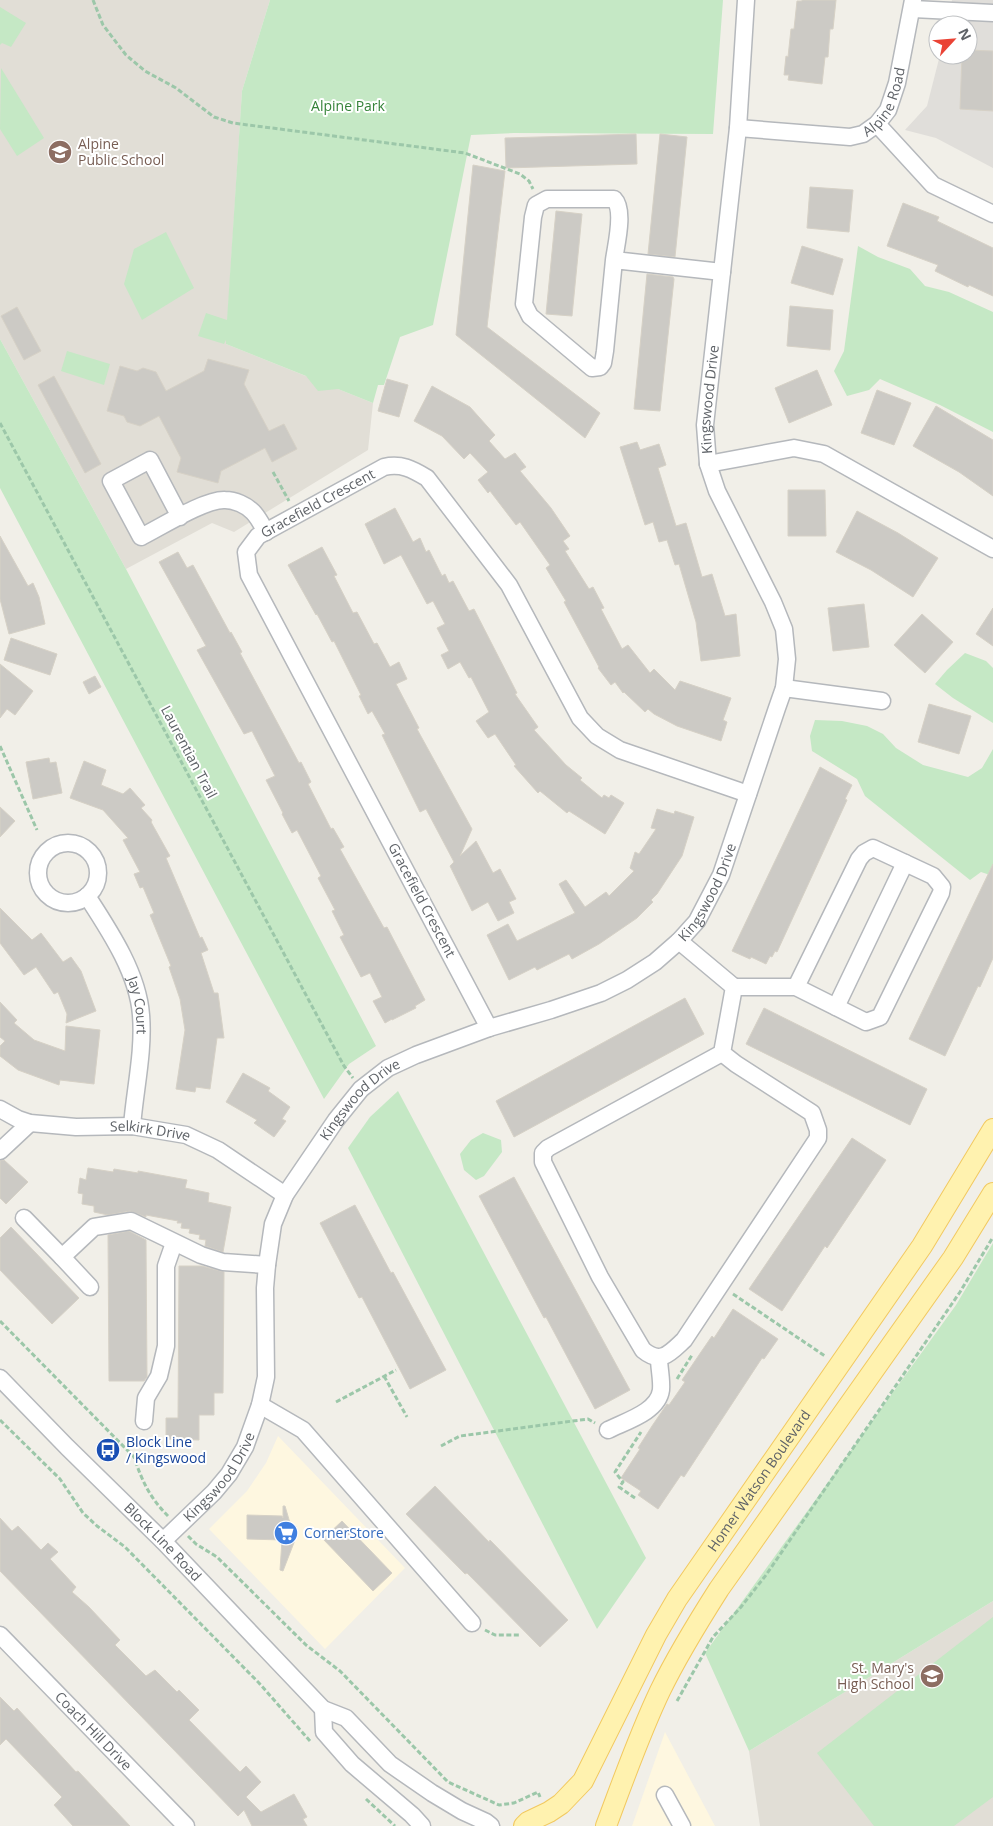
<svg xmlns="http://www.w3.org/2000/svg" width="993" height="1826" viewBox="0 0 993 1826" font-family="'Open Sans',sans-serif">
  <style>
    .commercial { fill: #fef7e0 }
    .industrial { fill: #e0deda }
    .education { fill: #e1ded6 }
    .green { fill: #c5e8c5 }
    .building { fill: #cccac5; stroke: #d6d1c6 }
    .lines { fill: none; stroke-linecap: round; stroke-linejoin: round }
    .minor-casing { stroke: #b5b8bc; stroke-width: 19 }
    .major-casing { stroke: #f2c960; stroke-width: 22 }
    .path { stroke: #9cc7a9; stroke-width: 3; stroke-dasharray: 5 2.5; stroke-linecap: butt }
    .minor { stroke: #fff; stroke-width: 16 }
    .major { stroke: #fff2af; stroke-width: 20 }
    .labels { text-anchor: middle; stroke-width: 4; stroke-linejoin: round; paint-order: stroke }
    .street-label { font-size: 14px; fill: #5f6368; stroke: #fff }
    .park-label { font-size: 14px; fill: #348238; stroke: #fff }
    .education-label { font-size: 14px; fill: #785e54; stroke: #fff; text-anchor: start }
    .transit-label { font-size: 14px; fill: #164399; stroke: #fff; text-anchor: start }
    .shop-label { font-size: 14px; fill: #366cbe; stroke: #fff; text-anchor: start }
  </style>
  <rect width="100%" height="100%" fill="#f1efe8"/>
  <g class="commercial">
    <polygon points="278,1436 405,1568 325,1649 209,1529 247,1491 266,1463"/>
    <polygon points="665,1732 715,1826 632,1826"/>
  </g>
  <polygon class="industrial" points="952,0 993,0 993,168 936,138 905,130 927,106 940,55 968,55 968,25 947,25"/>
  <g class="education">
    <polygon points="0,0 270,0 242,91 226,344 373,403 368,450 234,532 212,523 126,569 0,339"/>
    <polygon points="993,1601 993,1826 760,1826 749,1751"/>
  </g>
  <g class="green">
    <polygon points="270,0 723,0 713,134 514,133 471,135 433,325 400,337 384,385 378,385 373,403 338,389 318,391 306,376 226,344 226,340 224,344 198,336 206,313 227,320 242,91"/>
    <polygon points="0,7 26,23 11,47 2,43 0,45"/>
    <polygon points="1,68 44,138 17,156 0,129"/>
    <polygon points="166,232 194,288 142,320 124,284 134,249"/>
    <polygon points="858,246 878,257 910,269 925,286 949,292 993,312 993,432 940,405 880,379 869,390 847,396 834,371 844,351"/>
    <polygon points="0,339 126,569 376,1046 349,1064 324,1099 0,488"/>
    <polygon points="67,351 110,364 104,385 61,371"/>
    <polygon points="965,653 986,661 993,668 993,723 953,698 935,684 947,670"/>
    <polygon points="815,720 842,721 867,726 883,734 896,748 923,765 968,777 982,768 993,749 993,876 981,872 970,880 865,796 857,779 812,751 810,736"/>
    <polygon points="398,1091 646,1558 597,1629 348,1148 370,1117"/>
    <polygon points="483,1133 501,1140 502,1152 484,1176 476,1180 464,1170 460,1154 471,1140"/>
    <polygon points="993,1243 993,1601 749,1751 705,1653 956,1305"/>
    <polygon points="993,1617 993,1797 954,1826 874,1826 817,1753"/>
  </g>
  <g class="building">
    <polygon points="802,0 836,0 833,29 830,29 828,57 825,57 822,84 788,80 789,75 784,75 786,56 788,57 791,29 794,29 797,1 802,1"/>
    <polygon points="968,50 993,51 993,111 960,109 962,55 968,55"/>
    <polygon points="636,134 637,164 506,168 505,138"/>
    <polygon points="660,134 687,137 675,257 648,254"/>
    <polygon points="473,165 505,171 487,327 600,413 585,438 456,335"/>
    <polygon points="810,187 853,190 849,232 807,228"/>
    <polygon points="903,203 939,217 937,221 993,248 993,296 969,285 968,287 935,271 938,265 887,246"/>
    <polygon points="556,211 582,214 572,316 546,314"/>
    <polygon points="802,246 843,259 833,295 791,283"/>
    <polygon points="647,274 673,277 674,279 660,411 634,409"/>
    <polygon points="790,306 833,310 830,350 787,346"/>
    <polygon points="17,307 41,351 24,360 1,316"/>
    <polygon points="208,359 249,370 244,384 269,431 284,424 297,449 272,462 265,448 221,471 218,483 177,472 181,458 159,416 140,426 127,422 124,416 107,411 120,366 137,371 143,368 156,372 166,391 204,371"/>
    <polygon points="817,370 832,405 789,423 775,388"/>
    <polygon points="54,376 101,464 85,473 38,385"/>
    <polygon points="387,379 408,385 399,417 378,411"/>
    <polygon points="432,386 470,407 495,435 489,441 505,459 515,453 526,467 520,471 551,508 570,536 563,541 569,549 565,551 589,589 593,587 604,608 601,609 622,649 628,645 650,673 654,669 675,690 680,681 731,698 723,720 727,722 721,741 677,726 654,714 648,709 645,712 624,692 623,693 615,682 611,685 598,668 599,667 564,602 566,601 546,568 550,565 520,522 516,525 490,491 488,493 478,480 488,472 470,453 464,459 442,436 414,421"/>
    <polygon points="877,390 911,403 894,445 861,433"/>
    <polygon points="936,406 993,440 993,496 959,472 913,446"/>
    <polygon points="637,442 640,450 659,444 666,465 658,468 676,526 686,523 702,577 712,574 725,616 736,614 740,656 701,661 696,622 679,564 675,565 667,540 659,542 653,522 645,525 620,447"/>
    <polygon points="788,490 825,490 826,536 788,536"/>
    <polygon points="395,508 413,542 420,538 426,552 429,550 442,576 445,574 449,583 453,581 469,611 474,609 517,693 515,694 538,727 534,730 566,765 582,778 580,780 602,798 604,795 609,798 611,795 624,803 605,834 569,811 567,813 540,791 538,793 514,766 516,765 495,734 488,738 476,721 489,712 471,677 469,678 460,662 448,669 441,655 449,651 437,628 445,624 433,601 427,604 401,555 384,564 365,524"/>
    <polygon points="857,511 898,533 938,558 913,597 871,570 836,552"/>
    <polygon points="0,536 28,586 33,583 39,597 45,624 9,634 0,599"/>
    <polygon points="322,547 337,575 334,576 353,613 357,612 374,644 377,643 390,667 399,662 407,679 396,684 419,728 417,729 472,829 460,856 476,841 493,873 500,869 516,899 509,902 514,913 498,921 488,902 472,911 450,866 454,862 426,809 420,812 382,735 385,734 372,711 368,714 359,696 361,695 334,641 332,642 317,614 316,615 288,565"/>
    <polygon points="178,552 187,568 193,565 230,633 231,632 242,652 240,653 299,763 301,762 311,782 308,784 331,829 333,828 344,847 340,849 384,928 387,927 425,1000 415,1006 416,1008 392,1020 392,1019 385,1023 373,1001 382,997 370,973 361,977 340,937 344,935 332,911 335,910 318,878 321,876 297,830 292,833 282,814 283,813 266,780 275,776 252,731 244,734 197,650 206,646 159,562"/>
    <polygon points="864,604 869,647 833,651 828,608"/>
    <polygon points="993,608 993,646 976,634"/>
    <polygon points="922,614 953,642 925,673 894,645"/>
    <polygon points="11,638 57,654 50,675 4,660"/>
    <polygon points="0,664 33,691 15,715 7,709 0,718"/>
    <polygon points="95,676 101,687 89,694 83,682"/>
    <polygon points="929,704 971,716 959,754 918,742"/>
    <polygon points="49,758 50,763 56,762 62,793 33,799 26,762"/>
    <polygon points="84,761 106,770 101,785 123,794 130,788 145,805 141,808 152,820 151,822 170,856 166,858 200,938 202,937 208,950 201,953 214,993 218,993 224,1038 217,1038 210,1089 196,1087 195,1092 176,1089 185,1030 180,999 169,967 171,966 150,915 154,913 143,887 140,888 134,874 140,872 123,840 128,838 103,810 70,798"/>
    <polygon points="820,767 852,785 845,799 847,800 777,952 775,951 772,957 770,956 766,964 751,957 750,959 732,951"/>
    <polygon points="0,807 15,821 0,837"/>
    <polygon points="657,809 674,814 675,811 694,817 682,856 657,894 651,900 653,902 637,918 599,944 572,959 569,954 537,970 535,967 509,980 487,935 508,924 517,941 575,913 559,884 566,880 585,907 606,892 609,896 634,871 630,868 635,852 639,854 656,829 651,828"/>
    <polygon points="993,864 993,958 980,987 978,986 945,1056 909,1039"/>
    <polygon points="0,908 32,940 41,933 63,962 71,957 81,971 96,1011 66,1023 67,1014 58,992 54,994 36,967 24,975 0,943"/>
    <polygon points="685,998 704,1034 514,1137 496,1101"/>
    <polygon points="0,1002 17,1020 14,1023 34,1040 65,1051 66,1026 100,1030 94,1084 60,1080 59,1085 18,1070 0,1056 0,1046 5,1041 0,1037"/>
    <polygon points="764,1008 927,1089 910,1125 746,1044"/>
    <polygon points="243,1073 270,1088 268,1091 290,1107 282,1119 286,1121 274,1137 254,1123 257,1120 226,1102"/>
    <polygon points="852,1138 886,1160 827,1248 825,1246 782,1311 749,1289"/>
    <polygon points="4,1160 28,1182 6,1204 0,1198 0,1161"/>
    <polygon points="88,1168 113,1172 114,1169 138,1173 138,1171 187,1180 185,1188 209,1193 208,1202 231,1207 223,1252 205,1246 206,1240 199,1239 200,1235 189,1233 190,1229 181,1228 182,1223 177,1223 178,1221 146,1215 146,1217 130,1211 108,1215 94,1212 94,1206 82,1204 83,1194 78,1193 80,1178 86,1180"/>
    <polygon points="514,1177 630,1390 595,1409 546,1317 544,1318 479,1196"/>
    <polygon points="355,1205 391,1273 393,1272 446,1370 410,1389 362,1297 359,1298 320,1223"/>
    <polygon points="11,1227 79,1298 52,1324 0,1270 0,1238"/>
    <polygon points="129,1231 146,1240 147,1377 144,1381 109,1381 108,1235"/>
    <polygon points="179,1266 202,1266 224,1272 223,1393 214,1393 214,1415 199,1415 199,1440 166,1439 166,1418 178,1418"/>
    <polygon points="733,1309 778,1339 764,1359 762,1358 684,1477 681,1475 658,1509 638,1495 641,1491 621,1478 640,1449 638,1448 652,1426 667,1404 669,1405 685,1382 682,1380 701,1352 712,1336 714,1338"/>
    <polygon points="435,1486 489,1542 490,1540 568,1620 540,1647 467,1573 465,1574 406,1514"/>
    <polygon points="283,1506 285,1506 295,1540 283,1571 280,1570 282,1540 247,1539 247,1515 282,1516 283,1518"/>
    <polygon points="0,1518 12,1531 18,1526 41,1550 48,1543 58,1552 50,1559 76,1587 72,1592 89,1607 120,1640 115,1645 146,1676 155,1670 177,1692 179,1690 199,1710 189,1720 240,1772 246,1766 261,1782 246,1797 261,1812 294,1794 307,1817 303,1819 307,1826 252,1826 244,1810 238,1816 0,1571"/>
    <polygon points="342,1521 392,1573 373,1591 323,1539"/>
    <polygon points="0,1697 14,1711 17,1708 76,1772 78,1771 130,1826 73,1826 54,1805 62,1797 6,1739 0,1745"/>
  </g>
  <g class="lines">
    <g class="minor-casing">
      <g id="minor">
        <polyline points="913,9 993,13"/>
        <polyline points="877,124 933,185 993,214"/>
        <path id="s1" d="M738,128l112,9 13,-3 14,-10 11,-14 9,-27 16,-83"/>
        <path d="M614,260c2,-15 11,-50 0,-61h-67l-11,6 -3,12 -9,87 6,12 62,52 8,-1 3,-4 2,-12 9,-91 108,12"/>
        <polyline points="708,464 794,448 824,454 993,549"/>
        <path d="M180,517l-30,-57 -39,21 30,56c20,-10 64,-38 84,-37 10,0 21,5 28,12 5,5 9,13 13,20"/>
        <polyline points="784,688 882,701"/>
        <circle cx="68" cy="873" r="30"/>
        <path id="s2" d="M87,896c22,34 51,77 54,119 3,36 -6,74 -9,111"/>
        <path d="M679,941l55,46 -12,66 -174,95 -5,5v9l57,115 43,73c18,15 27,3 41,-10l134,-202v-8l-6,-17 -76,-49 -14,-11"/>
        <polyline points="734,987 796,987 866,1022 880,1017 941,893 942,887 933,876 873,848 864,853 859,859 796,987"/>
        <polyline points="836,1007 905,863"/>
        <path id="s3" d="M489,1028l-240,-453 -3,-23 12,-16 126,-69c17,-4 28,2 43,11l82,107 71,133 17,18 23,14 128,44"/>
        <path id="s4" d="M0,1109l18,10 12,4 46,4 56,-1 54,9 32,15 67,45"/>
        <polyline points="0,1151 30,1123"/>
        <polyline points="24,1218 62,1257 94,1227 131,1221 201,1255 223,1262 267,1265"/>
        <polyline points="62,1257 90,1287"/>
        <path id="s5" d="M0,1378l67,69 96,94 160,168 23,9 44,46 42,29 30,18 24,11 5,4"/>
        <polyline points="260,1405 303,1430 472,1623"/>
        <polyline points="144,1421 146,1398 159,1376 166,1346 166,1266 174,1243"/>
        <path d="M608,1430c18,-9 50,-18 53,-40 1,-10 -2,-22 -2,-32"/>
        <path id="s6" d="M163,1541l51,-49 15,-18 16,-27 15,-42 6,-28 -1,-89 2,-23 6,-41 12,-29 51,-75 25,-31 27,-21 28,-13 73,-27 62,-18 50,-17 26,-13 28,-18 24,-21 18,-20 24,-46 56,-167 7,-20 3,-29 -3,-30 -11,-27 -56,-111 -9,-27 -3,-39 33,-297 8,-128"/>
        <path id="s7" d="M0,1635l186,191"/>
        <polyline points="323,1709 324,1732 352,1764 412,1815 422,1826"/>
        <polyline points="665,1795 682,1826"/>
      </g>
    </g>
    <g class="major-casing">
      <g id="major">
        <path id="s8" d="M524,1826l4,-4 21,-10 12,-8 22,-23 73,-146 21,-36 245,-353 71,-117"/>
        <path d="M606,1826c17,-45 33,-91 54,-135 17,-35 38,-69 59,-102l234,-331 40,-65"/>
      </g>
    </g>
    <g class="path">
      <polyline points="93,0 103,25 126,55 145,71 176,88 214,117 233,123 465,153 520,174 529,181 533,189"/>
      <polyline points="0,423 344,1066 353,1078"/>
      <polyline points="273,472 289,501"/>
      <polyline points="0,746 37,830"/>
      <polyline points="733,1294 825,1356"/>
      <path d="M0,1321l134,136c8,24 16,41 34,59"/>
      <polyline points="384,1376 407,1417"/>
      <polyline points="677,1379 692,1355"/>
      <polyline points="336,1402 396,1370"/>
      <polyline points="0,1420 60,1479 83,1513 97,1526 125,1547 259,1683 310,1741"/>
      <polyline points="441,1446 460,1436 588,1419 595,1423"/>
      <polyline points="635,1498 619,1487 623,1482 615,1472 641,1432"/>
      <polyline points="188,1536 196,1544 217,1557 306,1645 340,1671 448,1782 499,1805 514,1803 538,1792 540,1797"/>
      <polyline points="485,1630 495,1635 521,1635"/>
      <polyline points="677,1701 713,1637 741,1607 766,1575 960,1292 993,1237"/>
      <polyline points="366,1799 395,1826"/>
    </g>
    <use href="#minor" class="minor"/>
    <use href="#major" class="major"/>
  </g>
  <defs>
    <g id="school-disc" transform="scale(1.25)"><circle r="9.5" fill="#8d6e63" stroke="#fff"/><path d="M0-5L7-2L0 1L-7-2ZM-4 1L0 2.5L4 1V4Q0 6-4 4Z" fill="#fff"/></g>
    <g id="bus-disc" transform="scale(1.25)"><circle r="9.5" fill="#1a4fb4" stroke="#fff"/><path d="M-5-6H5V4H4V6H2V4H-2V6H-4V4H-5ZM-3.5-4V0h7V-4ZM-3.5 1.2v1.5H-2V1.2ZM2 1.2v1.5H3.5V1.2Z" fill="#fff"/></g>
    <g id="supermarket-disc" transform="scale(1.25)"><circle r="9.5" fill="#3f7fe0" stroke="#fff"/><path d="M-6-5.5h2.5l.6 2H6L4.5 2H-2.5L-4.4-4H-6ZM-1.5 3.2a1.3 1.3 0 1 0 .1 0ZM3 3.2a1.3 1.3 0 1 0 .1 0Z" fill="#fff"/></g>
  </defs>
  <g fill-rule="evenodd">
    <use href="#school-disc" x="60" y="152"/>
    <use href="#bus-disc" x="108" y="1450"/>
    <use href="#supermarket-disc" x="286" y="1533"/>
    <use href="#school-disc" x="932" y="1676"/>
  </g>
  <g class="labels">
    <g class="street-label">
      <text dy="5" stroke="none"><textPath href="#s1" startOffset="166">Alpine Road</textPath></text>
      <text dy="5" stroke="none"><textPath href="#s6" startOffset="1451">Kingswood Drive</textPath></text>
      <text dy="5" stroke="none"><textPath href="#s3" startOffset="624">Gracefield Crescent</textPath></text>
      <text transform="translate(189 752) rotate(62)" y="5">Laurentian Trail</text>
      <text dy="5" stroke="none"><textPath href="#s6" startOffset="926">Kingswood Drive</textPath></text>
      <text transform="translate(422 900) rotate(62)" y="5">Gracefield Crescent</text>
      <text dy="5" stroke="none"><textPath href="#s2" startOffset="122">Jay Court</textPath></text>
      <text dy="5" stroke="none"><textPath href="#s6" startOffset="506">Kingswood Drive</textPath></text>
      <text dy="5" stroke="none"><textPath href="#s4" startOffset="154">Selkirk Drive</textPath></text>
      <text dy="5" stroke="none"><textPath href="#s6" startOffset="86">Kingswood Drive</textPath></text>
      <text dy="5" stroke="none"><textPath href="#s8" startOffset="424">Homer Watson Boulevard</textPath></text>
      <text dy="5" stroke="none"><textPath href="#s5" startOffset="231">Block Line Road</textPath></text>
      <text dy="5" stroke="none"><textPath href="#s7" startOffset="134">Coach Hill Drive</textPath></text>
    </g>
    <g class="park-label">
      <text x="348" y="111">Alpine Park</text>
    </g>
    <g class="education-label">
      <text x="78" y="149">Alpine<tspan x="78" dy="16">Public School</tspan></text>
      <text x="914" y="1673" text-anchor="end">St. Mary's<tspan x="914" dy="16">High School</tspan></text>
    </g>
    <g class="transit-label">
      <text x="126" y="1447">Block Line<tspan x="126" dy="16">/ Kingswood</tspan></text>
    </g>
    <g class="shop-label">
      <text x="304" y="1538">CornerStore</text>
    </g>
  </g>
  <g transform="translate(953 40) rotate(64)"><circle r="24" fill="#ffffff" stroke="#bfc1c3"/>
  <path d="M0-4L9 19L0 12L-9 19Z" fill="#ea4335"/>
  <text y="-8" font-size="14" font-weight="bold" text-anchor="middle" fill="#5f6368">N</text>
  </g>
</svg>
